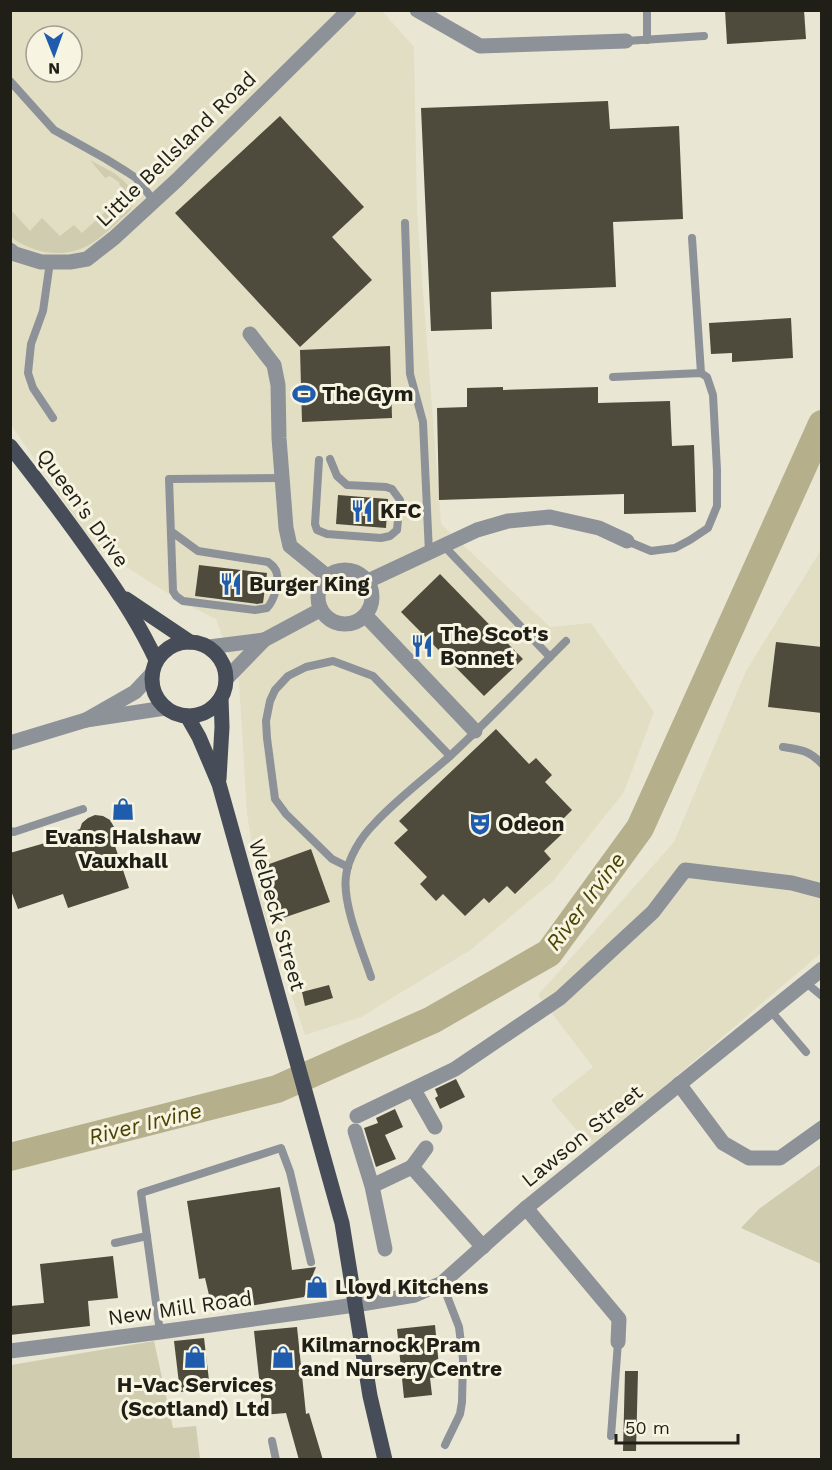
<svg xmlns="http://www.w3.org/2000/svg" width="832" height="1470" viewBox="0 0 832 1470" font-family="'Work Sans',sans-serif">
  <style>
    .built { fill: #e2dec4; fill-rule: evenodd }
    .green { fill: #d0ccaf }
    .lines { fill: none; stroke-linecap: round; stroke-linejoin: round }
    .river { stroke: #b5af8c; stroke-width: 28 }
    .building { fill: #4e4b3c }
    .service { stroke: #8d9198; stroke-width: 8 }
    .minor { stroke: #8d9198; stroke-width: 15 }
    .primary { stroke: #464d58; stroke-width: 15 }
    .labels { text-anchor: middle; stroke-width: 6; stroke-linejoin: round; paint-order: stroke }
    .street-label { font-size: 21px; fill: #1f1e17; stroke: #f7f4e1 }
    .poi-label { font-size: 21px; font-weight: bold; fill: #1f1e17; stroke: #f7f4e1; text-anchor: start }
    .water-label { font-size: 22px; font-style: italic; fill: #4c4201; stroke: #f7f4e1 }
  </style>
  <rect width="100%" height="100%" fill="#e9e6d4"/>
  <g class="built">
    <path d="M10,11h372l32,36 3,166 24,311 109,103 41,-4 63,89 -30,80 -71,89 -81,68 -111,68 -56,18 -45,-134 -13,-88 -8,-131 -23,-63 -36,-18 -84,-53 -85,-123zM36,36h36v36h-36z"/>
    <polygon points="821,550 821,953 592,1148 551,1100 593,1067 538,995 674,842 746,671"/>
  </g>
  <g class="green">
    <path d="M90,160c19,11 54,24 40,51 -11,9 -21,20 -32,28 -27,21 -61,17 -87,-2v-27l19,21 12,-13 18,18 14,-11 8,8 44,-40 -7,-9 1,-1 -10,-7 -5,2z"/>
    <polygon points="821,1164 821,1264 741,1228 759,1209"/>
    <polygon points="154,1341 173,1428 196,1426 200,1459 11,1459 11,1365"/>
  </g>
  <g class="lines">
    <polyline class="river" points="10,1157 277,1089 432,1020 549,953 640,828 822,424"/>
  </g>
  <g class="building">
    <polygon points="725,10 804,10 806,39 727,44"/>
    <polygon points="608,101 610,129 679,126 683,219 613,222 616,287 491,292 492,329 431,331 421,108"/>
    <polygon points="280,116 364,207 332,237 372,280 300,347 175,213"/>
    <polygon points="791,318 793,358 732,362 732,353 711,354 709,323"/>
    <polygon points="390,346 392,418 302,422 300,350"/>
    <polygon points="503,387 503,390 598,387 598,403 670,401 672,446 694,445 696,512 624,514 624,494 439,500 437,408 467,407 467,388"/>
    <polygon points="338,495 388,499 386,528 336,524"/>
    <polygon points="199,565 267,573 263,603 257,604 195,596"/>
    <polygon points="440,574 523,659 484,696 401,612"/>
    <polygon points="776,642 822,647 822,713 768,707"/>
    <polygon points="496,729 529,764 536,758 552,775 545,782 572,810 555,827 562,834 544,851 551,859 515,894 507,886 489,903 484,898 465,916 443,894 436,901 420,884 427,877 394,843 408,830 399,821"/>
    <polygon points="95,815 103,816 110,820 114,827 115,835 113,840 129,888 68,908 63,894 18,909 10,888 10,853 45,843 45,840 80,829 82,823 88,818"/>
    <polygon points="311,849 330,902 280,919 261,867"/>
    <polygon points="329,985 333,998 305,1006 302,992"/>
    <polygon points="456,1079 465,1097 440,1109 435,1098 438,1096 435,1089"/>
    <polygon points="395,1109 403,1127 385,1135 396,1159 376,1167 364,1128 378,1123 376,1118"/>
    <polygon points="280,1187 292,1270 316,1267 304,1297 213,1312 205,1278 199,1279 187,1201"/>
    <polygon points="113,1256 118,1298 88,1301 90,1326 10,1335 10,1306 44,1303 40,1264"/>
    <polygon points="435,1325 440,1377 430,1378 432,1395 404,1398 397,1329"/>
    <polygon points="297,1327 306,1414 309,1413 323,1460 299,1460 286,1413 263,1415 254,1331"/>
    <polygon points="204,1338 210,1389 180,1392 174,1341"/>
    <polygon points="625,1371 638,1371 636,1451 623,1451"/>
  </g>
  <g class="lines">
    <g class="service">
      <polyline points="647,10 647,40"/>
      <polyline points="626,41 704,36"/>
      <polyline points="10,81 54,130 106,159 127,172 136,178 154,201"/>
      <polyline points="405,223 410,374 423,422 429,553"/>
      <polyline points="692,238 701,373"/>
      <polyline points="50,262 43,311 31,344 28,373 33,388 53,418"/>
      <polyline points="613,377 701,373 707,377 713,395 717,470 717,506 708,528 690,540 675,548 651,551 627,541"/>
      <polyline points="319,460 315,524 317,530 327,534 381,538 390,536 397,530 400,500 392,489 386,487 347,485 337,476 330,459"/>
      <path d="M172,532l26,19 70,11c4,3 8,6 9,12 2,9 -3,27 -10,34l-12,2 -72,-9 -7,-5 -3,-5 -4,-112 113,-1"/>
      <polyline points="444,546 550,657"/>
      <path d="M783,747c18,3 26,3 39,17"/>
      <polyline points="10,831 14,832 83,809"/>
      <polyline points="348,867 332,859 286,814 275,799 267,738 266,721 270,701 275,690 288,676 306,667 333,661 373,676 450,756"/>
      <path d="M371,977c-9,-27 -29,-74 -25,-101 2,-18 15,-39 28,-52 22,-24 50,-45 75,-67 40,-37 78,-77 117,-116"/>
      <polyline points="805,982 822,996"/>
      <polyline points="770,1010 806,1052"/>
      <polyline points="115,1243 147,1236"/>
      <polyline points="442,1283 459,1327 463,1359 462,1402 460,1414 445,1445"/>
      <polyline points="160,1332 141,1193 281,1148 290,1172 311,1262"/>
      <polyline points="611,1436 618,1342"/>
      <polyline points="272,1441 276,1460"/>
    </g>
    <g class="minor">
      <polyline points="417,10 480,46 626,41"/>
      <polyline points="10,250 15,254 41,262 70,262 87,259 114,238 177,180 349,10"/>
      <polyline points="250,334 274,365 278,385 279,438 286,528 290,546 327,576"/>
      <circle cx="345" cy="597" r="27"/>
      <polyline points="368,581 477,530 508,521 550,517 599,528 627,541"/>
      <polyline points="366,616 475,731"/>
      <polyline points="209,647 264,640"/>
      <polyline points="151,675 135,692 86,720 165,708"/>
      <polyline points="226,679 264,640 320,610"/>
      <polyline points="10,743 86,720"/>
      <polyline points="679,1084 723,1143 749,1158 780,1158 822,1128"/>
      <polyline points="414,1090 435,1127"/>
      <polyline points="357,1116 455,1069 560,998 653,912 685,870 792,883 822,891"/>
      <polyline points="355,1131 372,1186 385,1249"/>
      <polyline points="412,1167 426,1148"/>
      <polyline points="372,1186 412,1167 483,1247"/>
      <polyline points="526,1208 619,1319 618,1342"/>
      <polyline points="10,1351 160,1332 355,1305 415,1295 442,1283 526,1208 822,969"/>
    </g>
    <g class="primary">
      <path d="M10,446c30,38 59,76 86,115 23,32 44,64 60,99"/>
      <polyline points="126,599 190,642"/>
      <circle cx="189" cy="679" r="37"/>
      <polyline points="187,716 199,737 219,784 342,1223 370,1396 385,1460"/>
      <polyline points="219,779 222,727 221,698"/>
    </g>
  </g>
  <defs>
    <g id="stadium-bare" transform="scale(1.8)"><path d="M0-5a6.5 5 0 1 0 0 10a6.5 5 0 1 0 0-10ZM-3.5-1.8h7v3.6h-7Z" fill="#1f5cad" stroke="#f7f4e1" stroke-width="2.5" paint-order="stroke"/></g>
    <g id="restaurant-bare" transform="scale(1.8)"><path d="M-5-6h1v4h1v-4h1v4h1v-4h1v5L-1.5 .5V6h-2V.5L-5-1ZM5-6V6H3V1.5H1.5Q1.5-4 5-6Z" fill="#1f5cad" stroke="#f7f4e1" stroke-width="2.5" paint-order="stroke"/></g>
    <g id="shop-bare" transform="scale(1.8)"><path d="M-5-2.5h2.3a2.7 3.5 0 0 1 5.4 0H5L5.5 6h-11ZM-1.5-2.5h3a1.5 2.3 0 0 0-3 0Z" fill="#1f5cad" stroke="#f7f4e1" stroke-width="2.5" paint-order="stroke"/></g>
    <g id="theatre-bare" transform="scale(1.8)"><path d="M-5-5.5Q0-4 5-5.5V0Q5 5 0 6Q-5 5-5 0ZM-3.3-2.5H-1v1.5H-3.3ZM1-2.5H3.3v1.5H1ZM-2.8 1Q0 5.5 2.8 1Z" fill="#1f5cad" stroke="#f7f4e1" stroke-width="2.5" paint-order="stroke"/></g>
  </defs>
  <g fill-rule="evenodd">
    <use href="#stadium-bare" x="304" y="394"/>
    <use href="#restaurant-bare" x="362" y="511"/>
    <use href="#restaurant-bare" x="231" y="584"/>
    <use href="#restaurant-bare" x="422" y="646"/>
    <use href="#shop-bare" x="123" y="809"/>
    <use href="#theatre-bare" x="480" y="824"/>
    <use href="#shop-bare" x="317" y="1287"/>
    <use href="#shop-bare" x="195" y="1357"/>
    <use href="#shop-bare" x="283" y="1357"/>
  </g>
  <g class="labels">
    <g class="street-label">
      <text transform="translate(176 149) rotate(-44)" y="7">Little Bellsland Road</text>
      <text transform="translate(83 508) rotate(54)" y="7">Queen's Drive</text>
      <text transform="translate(277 915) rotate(74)" y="7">Welbeck Street</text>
      <text transform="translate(582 1136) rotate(-39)" y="7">Lawson Street</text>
      <text transform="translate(180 1308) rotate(-8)" y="7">New Mill Road</text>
    </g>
    <g class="poi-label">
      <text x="322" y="401">The Gym</text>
      <text x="380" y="518">KFC</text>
      <text x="249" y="591">Burger King</text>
      <text x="440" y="641">The Scot's<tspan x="440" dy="24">Bonnet</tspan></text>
      <text x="498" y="831">Odeon</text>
      <text x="123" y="844" text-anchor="middle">Evans Halshaw<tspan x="123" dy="24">Vauxhall</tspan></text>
      <text x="335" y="1294">Lloyd Kitchens</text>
      <text x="301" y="1352">Kilmarnock Pram<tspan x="301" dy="24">and Nursery Centre</tspan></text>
      <text x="195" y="1392" text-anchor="middle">H-Vac Services<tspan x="195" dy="24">(Scotland) Ltd</tspan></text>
    </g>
    <g class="water-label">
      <text transform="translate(585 901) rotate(-53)" y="8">River Irvine</text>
      <text transform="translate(145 1123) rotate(-14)" y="8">River Irvine</text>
    </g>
  </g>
  <rect width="832" height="1470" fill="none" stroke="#1f1e17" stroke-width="24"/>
  <g transform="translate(54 54) rotate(179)"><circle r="28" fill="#f7f4e1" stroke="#a19e90" stroke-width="1.5"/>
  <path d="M0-4.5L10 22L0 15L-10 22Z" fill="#1f5cad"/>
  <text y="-9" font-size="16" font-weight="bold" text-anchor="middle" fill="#1f1e17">N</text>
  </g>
  <path d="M616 1434v9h122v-9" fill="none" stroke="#1f1e17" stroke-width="3"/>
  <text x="625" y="1434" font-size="18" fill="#1f1e17" stroke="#f7f4e1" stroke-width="4.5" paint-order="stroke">50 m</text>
</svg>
